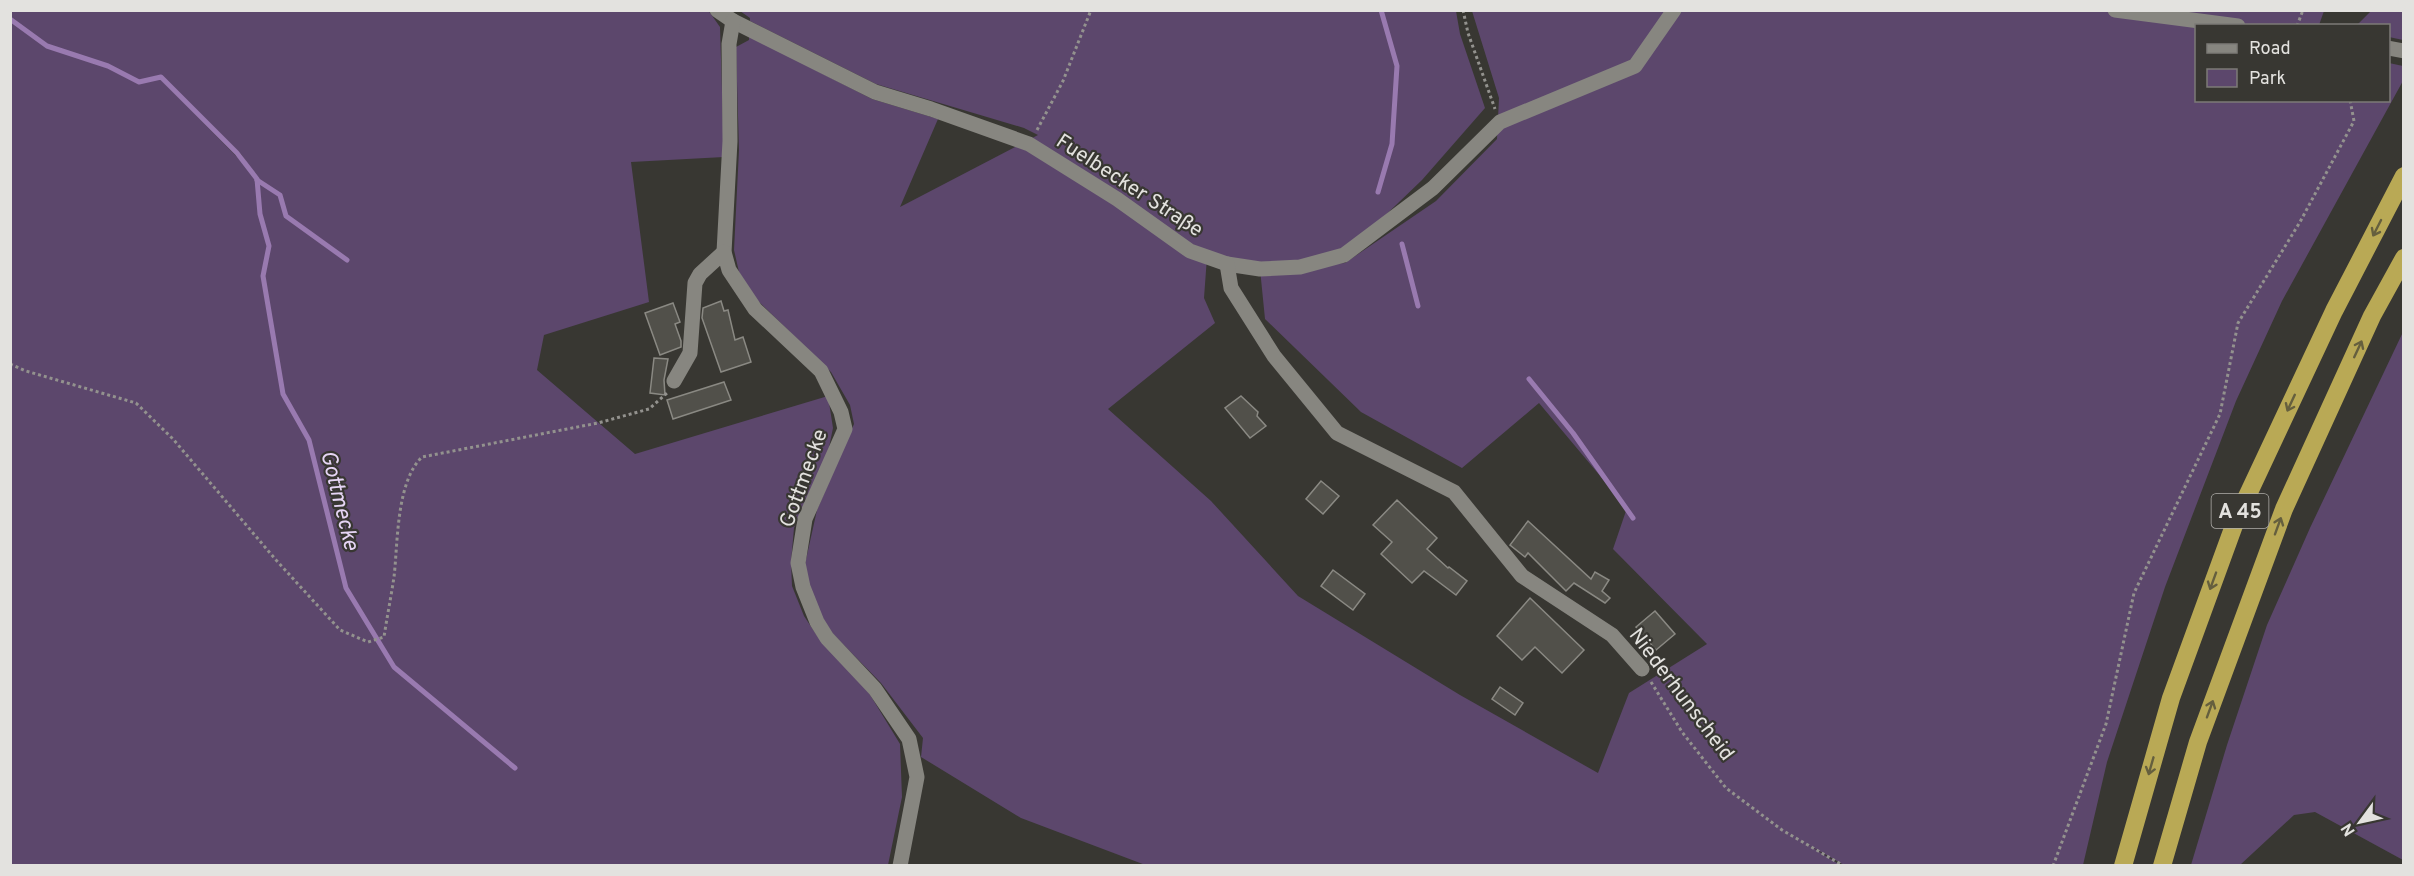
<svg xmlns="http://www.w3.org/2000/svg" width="2414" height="876" viewBox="0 0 2414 876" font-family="Overpass,sans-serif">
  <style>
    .green { fill: #5c476c; fill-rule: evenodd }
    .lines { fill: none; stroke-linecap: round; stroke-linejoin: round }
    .stream { stroke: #997ab0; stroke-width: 5 }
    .building { fill: #51504a; stroke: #8a8983; stroke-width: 1.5 }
    .path { stroke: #93928e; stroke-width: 3; stroke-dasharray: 3 3; stroke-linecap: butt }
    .minor { stroke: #878680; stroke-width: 15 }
    .highway { stroke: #b9a955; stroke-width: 18 }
    .oneway { stroke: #655f3e }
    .labels { text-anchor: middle; stroke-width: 4.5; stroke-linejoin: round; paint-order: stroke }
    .shield { fill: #383732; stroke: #b0afab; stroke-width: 1.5 }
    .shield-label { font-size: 20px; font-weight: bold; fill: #e3e2df }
    .street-label { font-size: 21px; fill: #e3e2df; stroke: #383732 }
    .water-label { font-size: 22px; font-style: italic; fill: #e6d5f5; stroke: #383732 }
  </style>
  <rect width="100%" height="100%" fill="#383732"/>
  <g class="green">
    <path d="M708,10l12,17 4,130 -93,5 18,140 -105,33 -7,35 98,84 193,-58 5,32 -5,24 -34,76 -3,34 1,24 12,30 14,21 51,56 31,51 2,53 -14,68h-877l-1,-854zM162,76l79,78 5,7 -3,2 -83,-84z"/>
    <polygon points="2372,10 2403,11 2403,40 2389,37 2388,26 2357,25"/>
    <path d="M740,11h716l4,23 25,74 -63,72 -78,75 -75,14 76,-6 91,-62 61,-62 2,-41 -27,-87h852l-5,14 -123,1v74h192l1,-37 14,3 1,13 -122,222 -46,100 -71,186 -58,175 -24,103h-239l-37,-21 33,21 -692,1 -127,-48 -100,-61 2,-19 -42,-55 -48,-49 -10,-15 -15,-34 -3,-21 12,-54 37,-86 -4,-19 -19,-33 -77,-75 -15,-25 -5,-22 5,-100 -3,-103 13,-7v-4l123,63 66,20 -38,88 138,-72 -14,-7 -148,-44 -126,-63v-3zM1207,257l53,12 5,50 96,93 101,56 77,-65 88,105 -14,41 94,95 -78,49 -31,80 -138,-78 -162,-99 -87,-95 -103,-92 107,-86 -11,-25z"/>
    <polygon points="2403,332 2403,860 2315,812 2294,815 2240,865 2191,865 2227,745 2267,625 2310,528"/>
  </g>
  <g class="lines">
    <g class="stream">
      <polyline points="10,19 47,46 108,66 139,82 161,77 237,153 257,179 260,214 269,246 263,276 283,394 309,440 346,588 394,667 515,768"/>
      <polyline points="257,180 280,195 286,216 347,260"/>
      <polyline points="1378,192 1392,144 1397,66 1381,10"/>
      <polyline points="1402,244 1418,306"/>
      <polyline points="1529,379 1573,433 1633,518"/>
    </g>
  </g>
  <g class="building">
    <polygon points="721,301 724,311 728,310 735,340 743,337 751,362 721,372 702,318 703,308"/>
    <polygon points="673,303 680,322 675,324 681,341 681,347 660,355 645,313"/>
    <polygon points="654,358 668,359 664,380 665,395 650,393"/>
    <polygon points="724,382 731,400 673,419 667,400"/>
    <polygon points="1241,396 1258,412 1257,416 1266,426 1250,438 1225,408"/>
    <polygon points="1321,481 1339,496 1323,514 1306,499"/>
    <polygon points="1397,500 1437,538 1427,549 1448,568 1449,567 1467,581 1456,595 1424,571 1412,583 1381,554 1392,542 1373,525"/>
    <polygon points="1528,521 1591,579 1595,572 1609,580 1602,591 1610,598 1605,603 1574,583 1566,591 1528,553 1525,557 1510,545"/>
    <polygon points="1333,570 1365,594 1353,610 1321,586"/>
    <polygon points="1530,598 1584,650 1562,673 1535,647 1522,660 1497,636"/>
    <polygon points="1655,611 1675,634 1656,650 1636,627"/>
    <polygon points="1500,687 1523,703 1515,715 1492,699"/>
  </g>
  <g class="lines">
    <g class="path">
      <polyline points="1463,10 1468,33 1495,109"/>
      <polyline points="2297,26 2303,10"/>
      <polyline points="1037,130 1063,81 1091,10"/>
      <path d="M10,364l16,7 110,32 37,36 103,121 64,70 28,12 16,-5c3,-20 7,-40 10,-60 4,-34 2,-95 28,-120l176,-34 51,-14 18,-16"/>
      <polyline points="1651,682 1682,732 1726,788 1782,830 1844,866"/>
      <polyline points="2053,866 2106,724 2134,593 2220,414 2238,323 2300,222 2354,121 2350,100"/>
    </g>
    <g class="minor">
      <polyline points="717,10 733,21 875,92 931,109 1029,144 1117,199 1190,251 1227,264 1260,269 1300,267 1344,255 1433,188 1500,122 1635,66 1674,10"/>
      <polyline points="2115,10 2238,26"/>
      <polyline points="733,21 729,44 730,141 724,252 729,270 755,309 821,371 841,412 845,429 805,519 798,563 803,587 817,622 827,638 875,689 909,739 917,777 900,866"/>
      <polyline points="2388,48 2404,51"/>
      <polyline points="1227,264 1231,288 1274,356 1337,433 1454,492 1522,576 1612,635 1642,669"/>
      <polyline points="674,381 690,353 695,283 700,274 724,252"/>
    </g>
    <g class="highway">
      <polyline points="2123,866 2171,698 2236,520 2334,311 2404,176"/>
      <polyline points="2162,866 2198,742 2284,509 2372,316 2404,258"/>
    </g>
  </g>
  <defs><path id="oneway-shaft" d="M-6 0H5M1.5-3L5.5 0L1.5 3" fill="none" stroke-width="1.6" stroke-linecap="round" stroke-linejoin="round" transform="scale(1.5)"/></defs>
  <g class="oneway">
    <use href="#oneway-shaft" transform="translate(2377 228) rotate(117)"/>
    <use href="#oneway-shaft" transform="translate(2358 349) rotate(-65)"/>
    <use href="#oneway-shaft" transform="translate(2291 403) rotate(115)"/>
    <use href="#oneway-shaft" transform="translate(2278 526) rotate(-70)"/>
    <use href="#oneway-shaft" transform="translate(2213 581) rotate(110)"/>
    <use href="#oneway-shaft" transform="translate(2210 709) rotate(-70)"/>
    <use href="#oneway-shaft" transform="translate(2151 766) rotate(106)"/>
  </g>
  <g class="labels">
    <rect class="shield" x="2211.5" y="494" width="57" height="34" rx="4.5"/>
    <g class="shield-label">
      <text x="2240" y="518">A 45</text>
    </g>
    <g class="street-label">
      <text transform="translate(1130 185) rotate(33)" y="7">Fuelbecker Straße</text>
      <text transform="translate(803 478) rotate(-70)" y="7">Gottmecke</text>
      <text transform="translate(1682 694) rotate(53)" y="7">Niederhunscheid</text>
    </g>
    <g class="water-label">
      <text transform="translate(341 500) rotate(76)" y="8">Gottmecke</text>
    </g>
  </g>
  <rect width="2414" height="876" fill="none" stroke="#e3e2df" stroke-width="24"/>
  <rect x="2195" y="24" width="195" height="78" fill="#383732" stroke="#7c7b77" stroke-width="1.5"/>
  <rect x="2207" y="44" width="30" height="9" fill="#878680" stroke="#7c7b77" stroke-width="1.5"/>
  <text x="2249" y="54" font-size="18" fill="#e3e2df">Road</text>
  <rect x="2207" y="69" width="30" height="18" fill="#5c476c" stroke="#7c7b77" stroke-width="1.5"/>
  <text x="2249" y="84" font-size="18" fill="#e3e2df">Park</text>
  <g transform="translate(2360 822) rotate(237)" stroke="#383732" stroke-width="4.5" paint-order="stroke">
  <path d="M0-4.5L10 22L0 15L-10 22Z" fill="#e3e2df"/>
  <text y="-9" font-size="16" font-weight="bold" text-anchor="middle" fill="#e3e2df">N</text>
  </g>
</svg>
